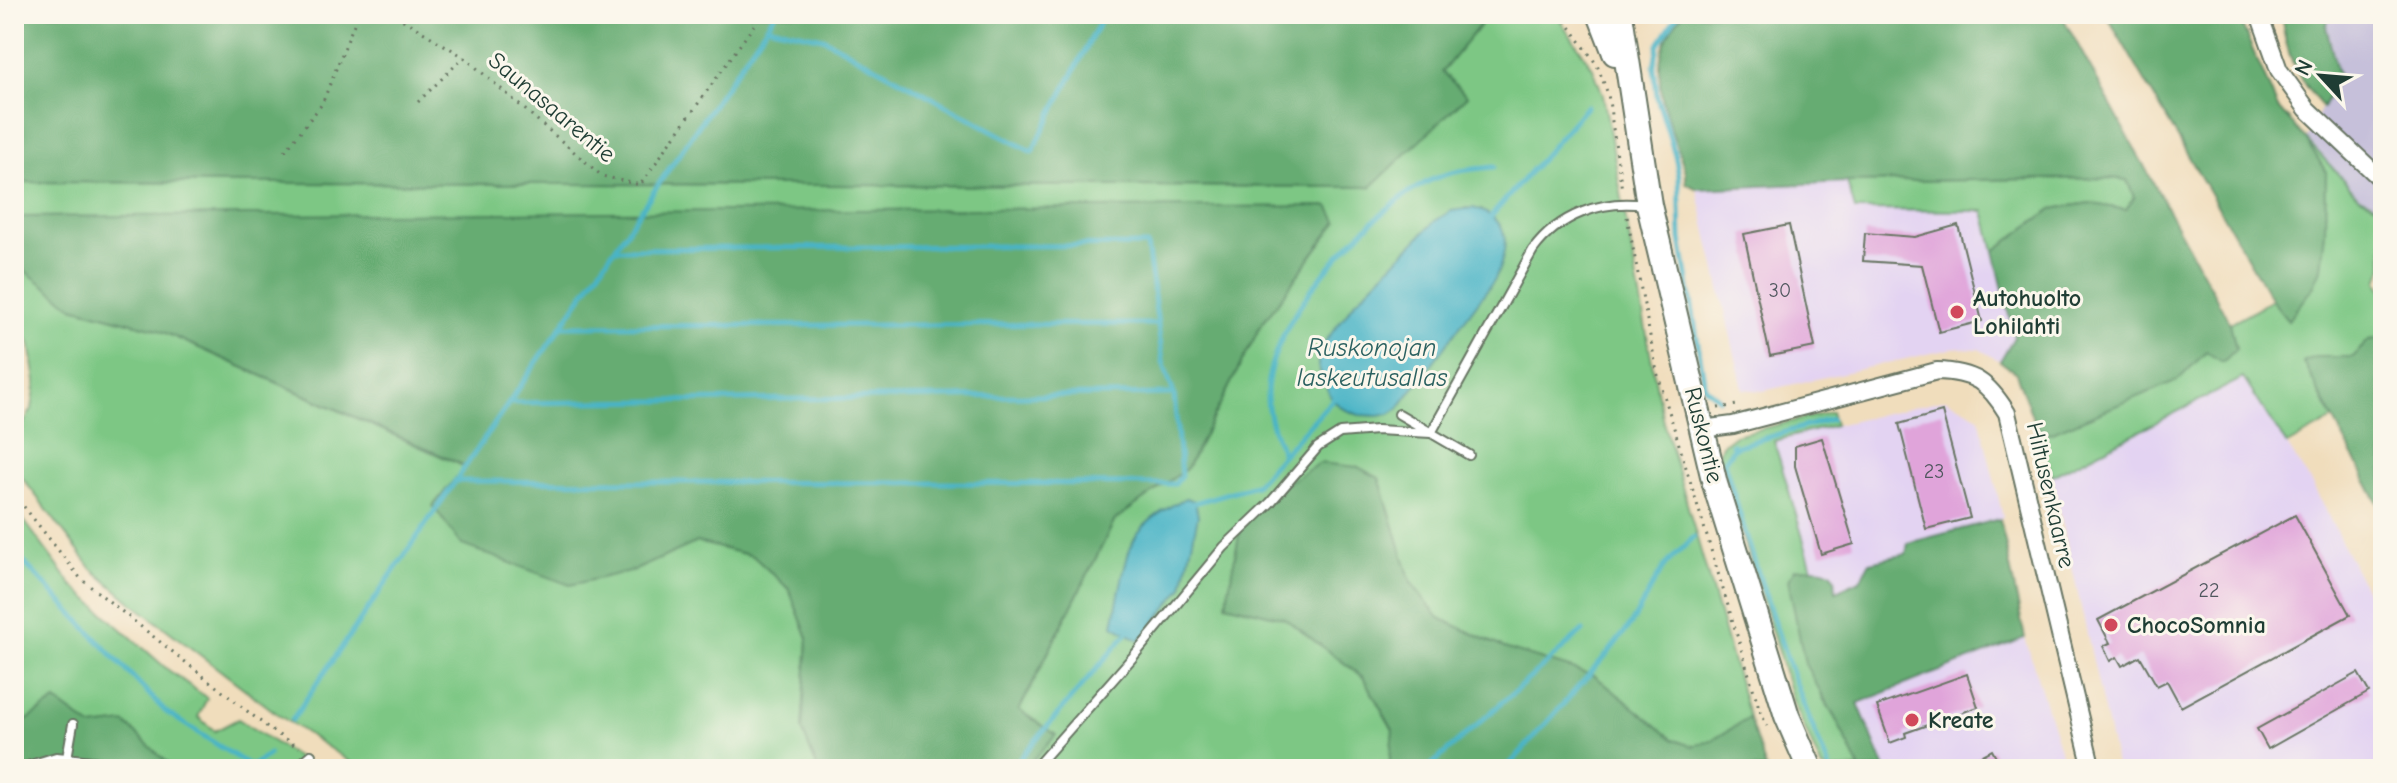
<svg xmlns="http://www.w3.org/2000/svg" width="2397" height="783" viewBox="0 0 2397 783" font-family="'Comic Neue',sans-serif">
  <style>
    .built { fill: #e3d3f2 }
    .industrial { fill: #c6c0da }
    .green { fill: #7dc784; stroke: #4e825c; stroke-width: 2; fill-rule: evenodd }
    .forest { fill: #66ac72; stroke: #427453; stroke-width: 2 }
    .water { fill: #48b4c6; stroke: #34787d; stroke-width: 2 }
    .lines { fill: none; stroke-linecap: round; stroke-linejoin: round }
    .stream { stroke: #48b4c6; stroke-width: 5 }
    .building { fill: #e0a4da }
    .lane-casing { stroke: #687564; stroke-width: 12 }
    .street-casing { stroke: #687564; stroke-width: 20 }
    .secondary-casing { stroke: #687564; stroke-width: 28 }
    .path { stroke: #687564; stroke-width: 3; stroke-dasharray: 2 6; stroke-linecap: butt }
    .lane { stroke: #fff; stroke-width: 8 }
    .street { stroke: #fff; stroke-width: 16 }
    .secondary { stroke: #fff; stroke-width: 24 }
    .poi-dot { fill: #d1495b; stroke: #fbf7ec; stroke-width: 3 }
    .labels { text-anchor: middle; stroke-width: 6; stroke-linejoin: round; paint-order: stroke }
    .number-label { font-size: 20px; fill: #4f575e }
    .street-label { font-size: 24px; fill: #1f3d34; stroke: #fbf7ec }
    .poi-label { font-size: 24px; font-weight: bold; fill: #1f3d34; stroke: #fbf7ec; text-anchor: start }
    .water-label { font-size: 26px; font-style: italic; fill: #2b6160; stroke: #fbf7ec }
  </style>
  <rect width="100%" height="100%" fill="#fbf7ec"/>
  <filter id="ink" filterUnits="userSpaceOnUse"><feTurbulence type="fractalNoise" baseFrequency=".0125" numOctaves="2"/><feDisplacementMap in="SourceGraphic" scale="16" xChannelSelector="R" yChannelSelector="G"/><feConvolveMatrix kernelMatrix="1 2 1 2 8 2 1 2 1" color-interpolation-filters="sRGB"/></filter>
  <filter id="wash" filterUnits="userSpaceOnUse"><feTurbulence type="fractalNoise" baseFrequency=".006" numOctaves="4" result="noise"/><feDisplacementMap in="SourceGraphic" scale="32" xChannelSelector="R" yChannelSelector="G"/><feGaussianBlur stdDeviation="1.8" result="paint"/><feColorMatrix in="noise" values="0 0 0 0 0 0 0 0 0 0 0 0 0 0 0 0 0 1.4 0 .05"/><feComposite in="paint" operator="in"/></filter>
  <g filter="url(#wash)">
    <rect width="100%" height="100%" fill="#f0ddbc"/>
    <g class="built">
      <polygon points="1847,182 1855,210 1984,211 2014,337 2000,361 1979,349 1954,348 1763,391 1743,389 1697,189"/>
      <polygon points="2243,377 2313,486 2383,624 2383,769 2117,769 2052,476"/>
      <polygon points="1946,399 1979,417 2003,517 1906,554 1871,562 1860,580 1835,591 1822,569 1812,568 1774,440"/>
      <polygon points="2025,638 2066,769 1885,769 1858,703"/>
    </g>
    <polygon class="industrial" points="2330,14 2383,14 2383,208 2359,197 2306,139 2338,75 2326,27"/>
    <g class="green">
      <path d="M1489,14h67l37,54 10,27 59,322 87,301 -38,23 -19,6 -18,-7 -170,-92 -65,-30 -28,-35 -32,-105 -121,22 -17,25 -14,79 57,14 79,59 30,53 -4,39h-364l31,-34 -37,-24 96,-191 72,-52 74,-143 76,-103 -1323,-5v-35l1356,5 97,-91 -25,-24zM1465,208l17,2 -36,132 -47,66c-17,12 -36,8 -55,1z"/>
      <polygon points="2306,139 2359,197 2383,208 2383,267 2378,281 2383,291 2383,333 2381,338 2369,340 2353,357 2315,357 2303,362 2333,419 2287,445 2243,378 2052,476 2036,427 2050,433 2178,380 2206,352 2236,349 2230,323 2272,300 2287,319 2321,268 2325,231 2326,172"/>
      <polygon points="2111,178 2127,180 2134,197 2126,210 2089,203 2052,209 1994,251 1984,211 1855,210 1847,182"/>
      <polygon points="21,267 73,307 159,330 465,467 635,570 697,542 753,556 789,589 808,638 802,730 818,769 361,769 280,716 132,603 92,569 14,467 14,440 32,409 36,381 30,343 14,320 14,268"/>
      <polygon points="1831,412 1835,425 1774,441 1812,568 1795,569 1822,697 1838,723 1860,769 1822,769 1793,701 1718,455 1722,445 1735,435"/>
      <polygon points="14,507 72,585 167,669 207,698 198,717 215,731 238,719 315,769 174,769 162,760 91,727 56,701 14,729"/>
    </g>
    <g class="forest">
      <polygon points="14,14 1489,14 1442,72 1467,96 1371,187 14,182 14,92 19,58 14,35"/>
      <path d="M1683,14h378l169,309 6,26 -13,13 -17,-10 -28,28 -128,53 -14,-6 -20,-54 -16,-12 14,-24 -20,-86 58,-42 37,-6 37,7 8,-13 -7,-17 -16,-2 -264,4 -150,7 -11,-6v-10c-17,-53 -48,-111 -3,-159z"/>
      <polygon points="2106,14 2237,14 2278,108 2306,139 2326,172 2325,231 2321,269 2313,287 2288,320 2272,300"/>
      <path d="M2281,14h49l-4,13 12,48 -15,32c-28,-29 -37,-54 -42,-93z"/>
      <polygon points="1329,206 1337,221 1261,325 1187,468 1115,520 1019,710 1056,735 1025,769 818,769 802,730 808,638 789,589 753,556 697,542 635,570 570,585 462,545 433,506 465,466 159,330 73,307 21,268 14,268 14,217"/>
      <polygon points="2383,333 2383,512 2303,362 2315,357 2353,357 2369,340 2381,338"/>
      <polygon points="1320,463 1358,467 1379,478 1411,582 1439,618 1504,648 1595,676 1674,740 1692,746 1711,741 1749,718 1766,769 1389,769 1393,730 1363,677 1284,618 1226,604 1241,525 1258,500"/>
      <path d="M2000,519l25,119 -167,65 27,66h-25l-22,-46 -33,-59 -17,-84 7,-11c11,-1 35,-4 40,8 1,5 0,9 1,14l24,-11 10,-18 36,-8 2,-11z"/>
      <polygon points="56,701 91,727 125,723 174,769 14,769 14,729"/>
    </g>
    <g class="water">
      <path d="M1473,208c40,11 36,40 22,71l-96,129 -9,6 -11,2 -20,-1 -15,-6 -12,-9 -14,-33v-10l3,-10 36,-47 78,-79 16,-10z"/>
      <path d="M1186,498l9,3 3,15 -15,71 -43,54 -27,-16c5,-22 12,-77 26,-93 12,-15 31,-26 47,-34z"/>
    </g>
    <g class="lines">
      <g class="stream">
        <polyline points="1678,14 1658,45 1654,66 1657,97 1675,155 1679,176 1681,238 1705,387 1719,399"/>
        <polyline points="767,26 823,38 1032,152 1104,14"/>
        <polyline points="1488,220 1587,106"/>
        <polyline points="563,326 1158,324"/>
        <polyline points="509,403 1174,394"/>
        <path d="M1732,444l2,3 -10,15c31,104 63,207 106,307"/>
        <polyline points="1734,447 1831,419"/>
        <path d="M1283,454c-8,-19 -16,-38 -16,-59 -1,-72 100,-183 162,-214 20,-10 43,-12 65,-14"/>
        <polyline points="455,481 1175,484 1181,476 1174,394 1163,362 1147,245 615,249"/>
        <polyline points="1191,504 1255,485 1335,397"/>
        <polyline points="14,552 166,712 255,769"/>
        <polyline points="292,720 775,14"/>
        <polyline points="251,767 269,754"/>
        <polyline points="1011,769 1129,631"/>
        <polyline points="1427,769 1583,631"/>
        <polyline points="1506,769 1609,652 1631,624 1664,566 1694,537"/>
      </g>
    </g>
    <g id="blocks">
      <g class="building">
        <polygon points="1789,225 1815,347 1770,356 1744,234"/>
        <polygon points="1958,225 1982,321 1939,332 1922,265 1863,261 1865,233 1915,237"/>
        <polygon points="1942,412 1970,518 1926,529 1899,424"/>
        <polygon points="1822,438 1854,544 1821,554 1795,466 1795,446"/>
        <polygon points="2295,515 2350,615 2181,707 2167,681 2157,686 2140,656 2122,666 2117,657 2110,661 2103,646 2110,643 2098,620"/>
        <polygon points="2358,673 2369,692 2268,749 2257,729"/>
        <polygon points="1967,674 1978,707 1905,733 1906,737 1890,743 1877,706"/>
        <polygon points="1992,750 2002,769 1956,769"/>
      </g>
    </g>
  </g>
  <g filter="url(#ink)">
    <use href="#blocks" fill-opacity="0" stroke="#687564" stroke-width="2"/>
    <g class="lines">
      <g class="lane-casing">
        <g id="lane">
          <polyline points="1399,414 1469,455"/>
          <polyline points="73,724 67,758 156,769"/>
          <polyline points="21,768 56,757 67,758"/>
          <polyline points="295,769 311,755"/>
          <path d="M1034,769l98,-111 92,-111 46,-44 48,-56 22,-14 37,-3 54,3 102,-183c26,-35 69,-51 111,-45"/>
        </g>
      </g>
      <g class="street-casing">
        <g id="street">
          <polyline points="2259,14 2279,70 2307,109 2383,181"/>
          <path d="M1702,429l31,-4 204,-54c37,1 51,11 70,42l85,356"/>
        </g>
      </g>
      <g class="secondary-casing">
        <g id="secondary">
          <polyline points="1600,14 1615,53"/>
          <polyline points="1620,14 1649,205 1715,484 1787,716 1810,769"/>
        </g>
      </g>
      <g class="path">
        <polyline points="388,14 395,15 464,57 602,176 640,185 762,14"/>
        <polyline points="1561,14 1597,65 1608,94 1622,190"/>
        <polyline points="418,102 464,57"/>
        <polyline points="285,151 322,104 358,14"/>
        <polyline points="1627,217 1657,372 1760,711 1767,726"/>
        <path d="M14,340c14,19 6,50 0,71"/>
        <polyline points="1718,408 1737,405"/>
        <polyline points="14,494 81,579 271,730 299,748"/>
        <polyline points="323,763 333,769"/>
      </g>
      <use href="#lane" class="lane"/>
      <use href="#street" class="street"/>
      <use href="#secondary" class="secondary"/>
    </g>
  </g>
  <g class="poi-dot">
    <circle cx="1957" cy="312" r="8"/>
    <circle cx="2111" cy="625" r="8"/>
    <circle cx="1912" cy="720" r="8"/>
  </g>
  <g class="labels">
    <g class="number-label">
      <text x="1780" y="297">30</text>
      <text x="1934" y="478">23</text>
      <text x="2209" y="597">22</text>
    </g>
    <g class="street-label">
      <text transform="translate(552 107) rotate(40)" y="8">Saunasaarentie</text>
      <text transform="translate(1704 435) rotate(76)" y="8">Ruskontie</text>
      <text transform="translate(2051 495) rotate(77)" y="8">Hiltusenkaarre</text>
    </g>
    <g class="poi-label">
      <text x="1973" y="306">Autohuolto<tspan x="1973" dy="28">Lohilahti</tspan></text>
      <text x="2127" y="633">ChocoSomnia</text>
      <text x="1928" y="728">Kreate</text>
    </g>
    <g class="water-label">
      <text x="1372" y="356">Ruskonojan<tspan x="1372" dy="30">laskeutusallas</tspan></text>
    </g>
  </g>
  <rect width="2397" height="783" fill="none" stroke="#fbf7ec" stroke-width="48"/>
  <g transform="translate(2321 76) rotate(296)" stroke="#fbf7ec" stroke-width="6" paint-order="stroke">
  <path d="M0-6L14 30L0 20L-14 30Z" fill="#1f3d34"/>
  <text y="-12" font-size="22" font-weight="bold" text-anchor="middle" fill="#1f3d34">N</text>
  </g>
</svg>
